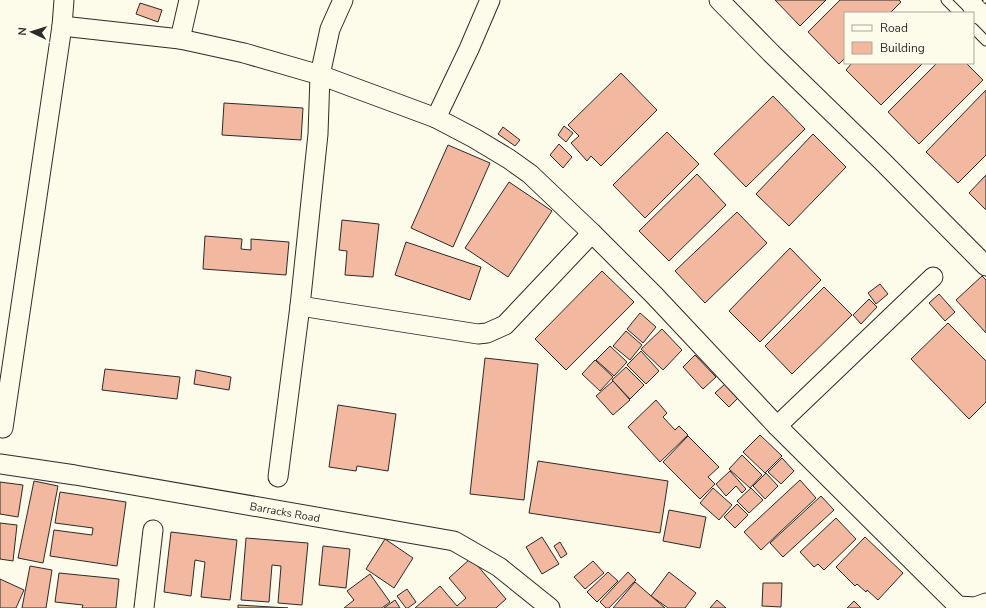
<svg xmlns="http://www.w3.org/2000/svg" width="986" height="608" viewBox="0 0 986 608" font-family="'Nunito Sans',sans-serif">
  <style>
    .building { fill: #f2b8a0; stroke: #2b2b2b }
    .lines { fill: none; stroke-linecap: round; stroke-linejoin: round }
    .service-casing { stroke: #2b2b2b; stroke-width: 11 }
    .minor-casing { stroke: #2b2b2b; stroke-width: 21 }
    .service { stroke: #fdfbea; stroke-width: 9 }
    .minor { stroke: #fdfbea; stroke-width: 19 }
    .rail-casing { stroke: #2b2b2b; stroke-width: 4.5 }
    .rail { stroke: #fdfbea; stroke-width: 3; stroke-dasharray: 9; stroke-linecap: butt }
    .labels { text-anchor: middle; stroke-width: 3; stroke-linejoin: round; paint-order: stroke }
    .street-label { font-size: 11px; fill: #2b2b2b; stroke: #fdfbea }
  </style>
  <rect width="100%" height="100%" fill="#fdfbea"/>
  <g class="building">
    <polygon points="775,0 826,0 800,26"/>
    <polygon points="840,0 899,0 901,2 890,13 845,13 845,58 839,64 808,32"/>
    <polygon points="140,3 162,10 158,22 136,14"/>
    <polygon points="852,63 923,63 881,105 846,70"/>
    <polygon points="937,63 966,63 983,80 919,144 888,112"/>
    <polygon points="621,73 657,110 601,166 591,156 587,161 571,143 579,136 568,125"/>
    <polygon points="986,90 986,155 958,183 926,152"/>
    <polygon points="773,96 805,129 746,187 714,154"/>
    <polygon points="224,103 303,108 301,140 222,135"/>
    <polygon points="564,126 573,133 566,142 558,135"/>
    <polygon points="503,127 520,140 515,146 498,134"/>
    <polygon points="667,132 699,164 645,218 613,185"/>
    <polygon points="813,134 846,167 789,226 756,194"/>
    <polygon points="559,144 572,157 563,168 550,155"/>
    <polygon points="448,145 490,163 453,247 411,228"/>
    <polygon points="697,174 726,205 669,261 639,231"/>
    <polygon points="986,175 986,210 969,193"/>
    <polygon points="509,182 552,211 508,277 465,248"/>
    <polygon points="737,212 767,243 705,303 675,271"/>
    <polygon points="342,220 379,224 373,277 345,275 347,251 339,250"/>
    <polygon points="205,236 242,239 241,249 251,250 251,239 289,242 286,275 203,269"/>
    <polygon points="406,242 481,267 470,300 395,275"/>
    <polygon points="790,248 821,280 760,342 729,311"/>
    <polygon points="602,271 634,302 566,370 535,339"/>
    <polygon points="982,276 986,280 986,333 956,300"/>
    <polygon points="880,284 888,294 876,304 868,293"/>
    <polygon points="824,287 852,315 792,374 765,346"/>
    <polygon points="939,294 955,312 945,321 929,303"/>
    <polygon points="869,299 877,307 861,324 853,315"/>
    <polygon points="640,313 656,327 643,343 627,329"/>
    <polygon points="948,323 986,361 986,402 969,419 911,359"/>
    <polygon points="662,329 682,350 663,370 641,349"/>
    <polygon points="626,331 642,345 630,360 613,346"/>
    <polygon points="610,346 627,362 614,376 596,360"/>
    <polygon points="641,351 659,371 646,384 627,365"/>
    <polygon points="695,355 716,377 703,389 683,367"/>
    <polygon points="485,358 538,364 524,500 470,494"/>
    <polygon points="595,360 613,377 600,391 582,374"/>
    <polygon points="626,367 644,385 630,399 612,380"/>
    <polygon points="105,369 180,377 177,399 102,390"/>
    <polygon points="196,370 231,377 229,390 194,384"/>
    <polygon points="613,381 630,400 613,415 596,396"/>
    <polygon points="725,384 738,398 729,407 715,393"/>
    <polygon points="656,400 667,413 663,417 675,430 679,426 688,435 660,462 628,427"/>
    <polygon points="338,405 396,414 388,471 357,466 356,471 329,467"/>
    <polygon points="760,435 782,456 765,473 743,452"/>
    <polygon points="688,436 719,467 708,477 715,484 700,499 663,462"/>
    <polygon points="742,455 762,475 750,488 729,469"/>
    <polygon points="782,458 794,471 781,484 768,472"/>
    <polygon points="538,461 668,481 660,533 529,513"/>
    <polygon points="730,471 746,489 742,493 736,486 726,496 716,484"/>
    <polygon points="766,473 778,486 765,499 753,486"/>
    <polygon points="800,480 816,498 761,550 744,532"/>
    <polygon points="34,481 58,486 43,563 18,558"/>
    <polygon points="0,482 23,485 18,517 0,514"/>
    <polygon points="713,488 732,505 719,520 700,503"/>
    <polygon points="751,488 763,500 749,513 737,501"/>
    <polygon points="60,492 126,502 117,566 50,556 54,530 92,535 93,528 55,523"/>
    <polygon points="821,496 834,510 783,557 770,543"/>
    <polygon points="737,504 748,515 735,528 724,517"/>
    <polygon points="669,510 706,517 700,548 663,541"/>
    <polygon points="836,518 856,539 824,570 818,564 814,567 800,552"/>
    <polygon points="0,523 17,525 13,561 0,559"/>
    <polygon points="171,532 237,540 230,600 201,597 205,562 195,560 191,596 164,592"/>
    <polygon points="542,537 559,564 542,574 526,547"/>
    <polygon points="865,537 903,573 878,600 867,590 866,592 857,584 855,586 836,567"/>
    <polygon points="246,538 308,543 302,605 278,603 281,566 272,565 269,602 241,600"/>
    <polygon points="385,539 413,558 394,588 366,569"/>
    <polygon points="560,542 567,554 561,558 554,546"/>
    <polygon points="323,546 350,549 346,588 319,585"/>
    <polygon points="471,558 506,599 496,608 415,608 440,586 457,606 466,598 449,578"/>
    <polygon points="593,561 604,573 585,589 574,577"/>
    <polygon points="30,566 52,570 46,608 22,608"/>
    <polygon points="608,572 618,581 597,602 587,592"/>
    <polygon points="628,572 636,580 609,608 606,608 600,602"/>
    <polygon points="669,572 696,593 685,608 668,608 651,596"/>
    <polygon points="59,573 119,579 116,608 82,608 83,605 55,602"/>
    <polygon points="370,574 390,602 382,608 344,608 354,600 347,591"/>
    <polygon points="0,579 24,590 16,608 0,608"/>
    <polygon points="635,582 665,608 613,608"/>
    <polygon points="763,583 782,583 781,607 762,606"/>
    <polygon points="407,589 416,602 408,608 406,608 397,596"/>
    <polygon points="395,600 400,608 384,608"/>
    <polygon points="717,600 726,608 710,608"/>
    <polygon points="854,601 861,608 847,608"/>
    <polygon points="238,605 288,608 238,608"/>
  </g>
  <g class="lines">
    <g class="service-casing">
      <g id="service">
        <polyline points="946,0 959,13"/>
        <polyline points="973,28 986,41"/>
      </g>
    </g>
    <g class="minor-casing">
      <g id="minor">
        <polyline points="343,0 330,29 320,75 318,134 300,306 478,334 487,333 505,325 592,233"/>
        <polyline points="719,0 771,53 881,160 986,266"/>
        <polyline points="62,26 180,39 244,53 320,75 436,118 474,138 509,159 530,174 592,233 654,295 777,426 958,606 975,607 986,603"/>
        <polyline points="180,39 189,0"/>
        <polyline points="436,118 469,49 490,0"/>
        <polyline points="777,426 933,277"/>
        <polyline points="3,428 62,26 64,0"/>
        <polyline points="0,464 75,475 454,541 499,567 550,608"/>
        <polyline points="278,477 300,306"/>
        <polyline points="144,608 153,530"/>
      </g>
    </g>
    <use href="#service" class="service"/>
    <use href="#minor" class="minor"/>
    <g class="rail-casing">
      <polyline id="rail" points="984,0 986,2"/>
    </g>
    <use href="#rail" class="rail"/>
  </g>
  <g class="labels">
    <g class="street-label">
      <text transform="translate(285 512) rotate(10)" y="4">Barracks Road</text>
    </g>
  </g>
  <rect x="844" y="12" width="130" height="52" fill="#fdfbea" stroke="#a9a89e"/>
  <rect x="852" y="25" width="20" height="6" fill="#fdfbea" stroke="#a9a89e"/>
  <text x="880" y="32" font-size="12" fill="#2b2b2b">Road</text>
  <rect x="852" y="42" width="20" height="12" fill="#f2b8a0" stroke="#a9a89e"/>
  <text x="880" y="52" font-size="12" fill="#2b2b2b">Building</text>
  <g transform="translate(32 32) rotate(274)" stroke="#fdfbea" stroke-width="3" paint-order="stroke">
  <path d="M0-3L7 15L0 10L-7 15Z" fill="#2b2b2b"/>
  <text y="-6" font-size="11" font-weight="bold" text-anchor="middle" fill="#2b2b2b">N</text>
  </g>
</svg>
